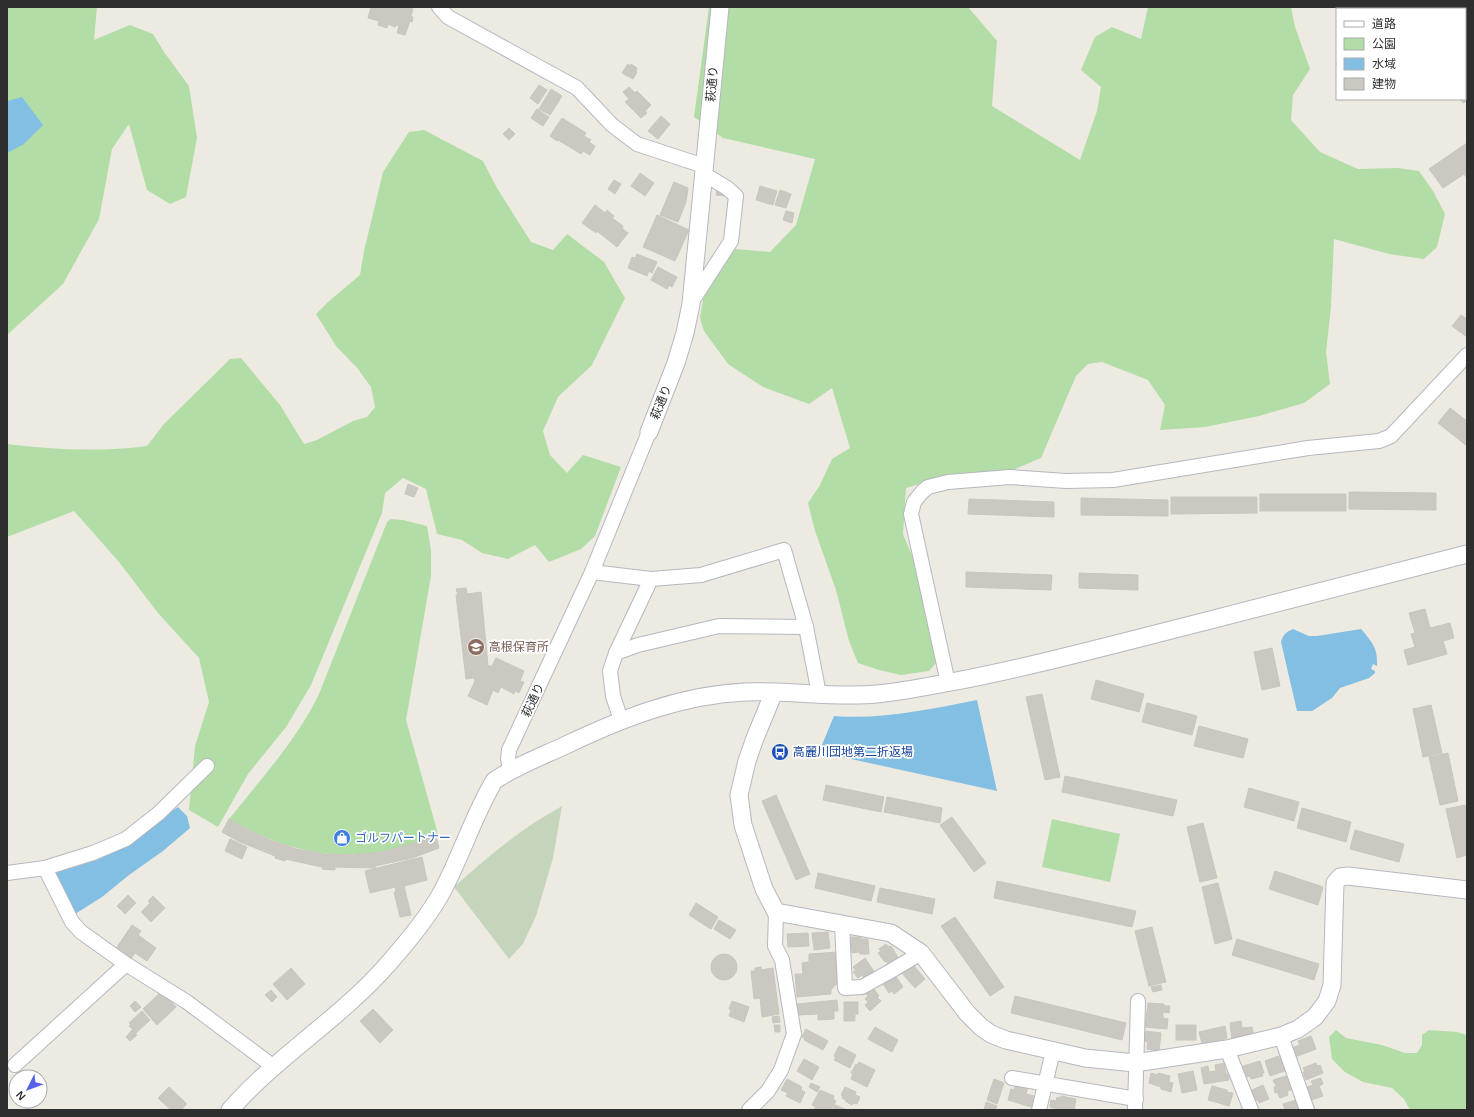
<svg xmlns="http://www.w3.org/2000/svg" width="1474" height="1117" viewBox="0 0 1474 1117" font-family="Arial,'Noto Sans JP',sans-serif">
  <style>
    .green { fill: #b3dda6 }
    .cemetery { fill: #c5d5bc }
    .water { fill: #82bfe3 }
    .building { fill: #cac8c0; stroke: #c9c6bc }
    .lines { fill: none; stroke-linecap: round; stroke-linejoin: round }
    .minor-casing { stroke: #b6b7c0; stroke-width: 16 }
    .tertiary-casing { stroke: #b6b7c0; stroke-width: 19 }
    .minor { stroke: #fff; stroke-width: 14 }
    .tertiary { stroke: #fff; stroke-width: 17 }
    .labels { text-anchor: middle; stroke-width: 3.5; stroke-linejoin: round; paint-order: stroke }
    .street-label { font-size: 12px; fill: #2e2e2e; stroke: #fff }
    .education-label { font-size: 12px; fill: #785e54; stroke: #fff; text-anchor: start }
    .transit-label { font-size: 12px; fill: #164399; stroke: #fff; text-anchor: start }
    .shop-label { font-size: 12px; fill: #366cbe; stroke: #fff; text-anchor: start }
  </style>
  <rect width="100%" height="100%" fill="#edeae2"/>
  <g class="green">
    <polygon points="7,7 97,7 94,40 130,25 153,34 164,52 189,86 197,138 186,197 170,204 147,190 129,124 112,149 99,219 63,284 7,335"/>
    <polygon points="709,7 968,7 997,41 992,106 1080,160 1097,111 1101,87 1081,70 1095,37 1112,27 1141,39 1148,7 1291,7 1295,27 1310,69 1293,95 1291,120 1320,152 1358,169 1398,168 1419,171 1433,191 1445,214 1437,247 1424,259 1389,254 1334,239 1331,306 1326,352 1330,384 1304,403 1259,416 1205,427 1160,430 1165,405 1148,380 1102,362 1088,364 1076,376 1041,458 1008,472 939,478 906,488 903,534 922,579 936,663 929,671 901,675 879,670 858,663 849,641 836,590 815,531 808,503 820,485 832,459 850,448 832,388 809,404 763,387 728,364 704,331 700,318 705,288 735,249 770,252 796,225 815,159 723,138 694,117"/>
    <path d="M424,130l59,31 14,27 34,54 22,8 14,-16 37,28 21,36 -33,67 -34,32 -15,34 7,24 17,18 16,-18 38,12 -26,69 -14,13 -32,13 -14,-17 -27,14 -26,-6 -20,-13 -25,-6 -11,-45 -23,-11 -18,15 -3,20 -71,172 -25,42 -38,47 -30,53 -29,-17 6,-64 14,-44 -10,-44 -41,-45 -39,-51 -45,-51 -67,26v-93c46,6 94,8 140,2l17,-22 66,-65 11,-1 39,47 24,39 13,-4 36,-19 14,-4 8,-10 -4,-20 -13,-18 -22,-23 -20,-32 12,-12 32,-27 4,-24 19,-79 26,-40z"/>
    <path d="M391,519l12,1 24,6 4,24v26l-25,144 32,114 -2,2c-18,6 -37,13 -56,16 -54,9 -105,-6 -151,-33 31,-39 68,-79 90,-125l68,-172z"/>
    <polygon points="1052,819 1120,834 1110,882 1042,867"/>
    <polygon points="1336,1030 1346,1038 1382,1045 1405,1053 1417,1053 1422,1045 1422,1035 1429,1030 1457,1032 1467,1035 1467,1110 1410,1110 1404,1099 1392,1088 1363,1082 1345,1072 1332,1059 1329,1037"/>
  </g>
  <path class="cemetery" d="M562,806l-9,52 -17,58 -13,28 -14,15 -55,-72c35,-32 67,-58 108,-81z"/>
  <g class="water">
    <polygon points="22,97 43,125 24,144 7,153 7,101"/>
    <path d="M1293,629l16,7h8l44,-7c11,13 17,19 16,37l-4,-2 -2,5 4,2v2l-6,5 -29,10 -8,10 -20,13h-15l-16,-69c2,-7 5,-10 12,-13z"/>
    <path d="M977,700l20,91 -178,-39 15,-36c48,4 96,-7 143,-16z"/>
    <polygon points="178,807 187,816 190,828 163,851 129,875 102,897 75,914 54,871 160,819"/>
  </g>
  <g class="building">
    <polygon points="371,7 407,7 413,9 411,16 413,17 412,22 410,21 405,35 397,33 399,26 396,25 395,27 388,24 387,28 378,25 379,21 368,18"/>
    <polygon points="1443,7 1467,7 1467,101 1463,103 1460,99 1465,99 1465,9 1441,9"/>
    <polygon points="628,64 630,66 631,64 637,68 636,71 637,72 633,79 622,73"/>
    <polygon points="539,85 547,90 538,104 530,98"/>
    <polygon points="629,87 635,93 637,91 651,105 645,111 647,113 641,118 625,102 629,99 623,92"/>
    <polygon points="551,89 562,96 550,115 539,109"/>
    <polygon points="537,109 549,117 543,126 531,118"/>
    <polygon points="661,116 670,124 658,139 648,131"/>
    <polygon points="562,118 586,133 584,136 591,140 589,142 595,146 590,155 583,151 581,154 558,140 557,141 550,136"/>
    <polygon points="509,128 515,134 509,140 503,134"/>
    <polygon points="1467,143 1467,178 1464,174 1443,188 1429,169"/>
    <polygon points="640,173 654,183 645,196 631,186"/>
    <polygon points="614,180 621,184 615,194 608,189"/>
    <polygon points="674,182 688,188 686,202 678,222 660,215"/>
    <polygon points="760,186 777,191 773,205 756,200"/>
    <polygon points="717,190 725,192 725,196 716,195"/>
    <polygon points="780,190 791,194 786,208 775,205"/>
    <polygon points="595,205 605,213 607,210 614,216 612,218 623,226 622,228 628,233 617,247 597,231 596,233 582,223"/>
    <polygon points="786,211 794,213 792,223 783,220"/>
    <polygon points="657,215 689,230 675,261 643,247"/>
    <polygon points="637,254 657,262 652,273 649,271 647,276 628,268 632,257 635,258"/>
    <polygon points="658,267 677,277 672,287 669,285 667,289 651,280"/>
    <polygon points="1461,315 1467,319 1467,337 1452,326"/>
    <polygon points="1450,408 1467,421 1467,446 1438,423"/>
    <polygon points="408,484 418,488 414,497 405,494"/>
    <polygon points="1349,492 1436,493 1436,510 1349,509"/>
    <rect x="1260" y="494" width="86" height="17"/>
    <polygon points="1171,497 1257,497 1257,513 1171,514"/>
    <polygon points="1081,498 1168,500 1168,516 1081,515"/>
    <polygon points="969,499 1054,502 1054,517 968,514"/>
    <polygon points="966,572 1052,575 1051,590 966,587"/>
    <polygon points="1079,573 1138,575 1138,590 1079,588"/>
    <polygon points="466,588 467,594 481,592 488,666 492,666 496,658 524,671 520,681 524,682 519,693 515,691 514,694 501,687 498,693 493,690 487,705 468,696 475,681 474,678 466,679 456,595 458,595 456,589"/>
    <polygon points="1425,609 1430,628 1450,623 1454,638 1443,641 1447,654 1408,665 1404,650 1415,647 1411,634 1415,633 1409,613"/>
    <polygon points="1272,648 1280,686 1262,690 1254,652"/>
    <polygon points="1096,680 1144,694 1139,712 1091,699"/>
    <polygon points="1042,694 1060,777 1045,780 1026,697"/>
    <polygon points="1147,703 1197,716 1192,735 1142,722"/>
    <polygon points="1431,705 1442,753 1423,757 1413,709"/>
    <polygon points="1199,726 1248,739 1243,758 1194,746"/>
    <polygon points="1448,753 1458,801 1440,805 1429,757"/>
    <polygon points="1065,776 1177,800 1173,816 1062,792"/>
    <polygon points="826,785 884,797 881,812 823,800"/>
    <polygon points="1249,788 1299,802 1294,821 1244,807"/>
    <polygon points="776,795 810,874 796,880 762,801"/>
    <polygon points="887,797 942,808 940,823 884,812"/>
    <polygon points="1465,805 1467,817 1467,855 1457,858 1446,809"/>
    <polygon points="1302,808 1351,822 1346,842 1297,828"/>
    <polygon points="952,817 986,863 974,872 940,825"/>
    <polygon points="229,819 245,828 270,840 297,849 325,854 353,855 381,852 408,845 436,836 439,848 412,858 375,866 375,868 335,867 335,870 322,869 322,867 285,859 285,861 275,858 275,856 238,841 222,832"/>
    <polygon points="1203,823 1217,878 1200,882 1187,827"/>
    <polygon points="1355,830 1404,844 1399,862 1350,849"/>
    <polygon points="230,839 247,847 242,859 225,851"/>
    <polygon points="422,857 427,880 404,886 411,915 400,917 394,892 396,892 395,887 370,893 365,871"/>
    <polygon points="1275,871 1323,887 1318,905 1269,889"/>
    <polygon points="818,873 875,886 871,901 815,888"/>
    <polygon points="997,881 1136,911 1132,927 994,898"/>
    <polygon points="1218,883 1232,939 1215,944 1202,887"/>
    <polygon points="880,888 935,899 932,914 877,902"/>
    <polygon points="128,895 136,903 125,914 117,906"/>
    <polygon points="153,896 165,908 151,922 141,912 150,903 148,901"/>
    <polygon points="696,903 718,917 711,929 689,915"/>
    <polygon points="955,917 1004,987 990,996 941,926"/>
    <polygon points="719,920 736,930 730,939 714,929"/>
    <polygon points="132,925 141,931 138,935 156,948 147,961 135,953 130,960 115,950"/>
    <polygon points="1152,927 1166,982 1149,986 1135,931"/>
    <polygon points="828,932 830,948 814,950 812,933"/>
    <polygon points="808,933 809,946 788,947 787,934"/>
    <polygon points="851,937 861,937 861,939 868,939 869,954 860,954 859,952 852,953"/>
    <polygon points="1237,939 1319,964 1314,980 1232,955"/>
    <polygon points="886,944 889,947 891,946 899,959 889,965 886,961 885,962 878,953 881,951 879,949"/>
    <polygon points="838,952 840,984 836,984 831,990 831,994 797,997 795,974 803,974 802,963 809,962 809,954"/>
    <circle cx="724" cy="967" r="13"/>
    <polygon points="865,958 875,973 865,980 862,975 858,978 853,972 856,971 853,967"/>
    <polygon points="914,966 925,979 915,988 902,973 909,967 911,969"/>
    <polygon points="761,967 761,970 773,968 779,1014 762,1017 760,998 754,999 751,971 755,971 755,968"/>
    <polygon points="291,968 305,984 287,1000 273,984"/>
    <polygon points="895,975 903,987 894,994 892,991 889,993 883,984"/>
    <polygon points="1161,985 1162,990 1153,992 1151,987"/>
    <polygon points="873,988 879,996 877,997 881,1001 870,1011 865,1005 868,1002 865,999 868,996 866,994"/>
    <polygon points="271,990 277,997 272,1002 265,995"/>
    <polygon points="162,991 176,1007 157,1025 143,1009"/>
    <polygon points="1015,996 1126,1023 1122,1040 1011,1013"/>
    <polygon points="837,1000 838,1011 834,1011 834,1019 818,1020 818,1014 798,1015 797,1004"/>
    <polygon points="135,1001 141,1007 135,1012 130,1006"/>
    <polygon points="732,1001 749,1007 744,1022 729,1016 731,1010 729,1009"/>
    <polygon points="844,1002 858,1002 858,1014 855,1014 855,1021 844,1021"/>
    <polygon points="1148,1003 1164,1004 1164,1006 1170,1006 1169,1013 1163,1012 1163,1018 1168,1019 1167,1029 1145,1027"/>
    <polygon points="373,1009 393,1030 380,1043 360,1021"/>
    <polygon points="142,1011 150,1020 136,1033 129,1026 131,1024 129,1023"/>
    <polygon points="779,1016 780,1022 773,1023 772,1017"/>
    <polygon points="1241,1021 1242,1028 1252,1027 1254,1037 1232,1040 1230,1023"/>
    <polygon points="774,1025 780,1025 780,1032 775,1032"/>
    <rect x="1176" y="1025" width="20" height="15"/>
    <polygon points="1225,1026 1227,1038 1223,1039 1224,1043 1203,1047 1199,1032"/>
    <polygon points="875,1027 898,1040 892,1052 868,1039"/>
    <polygon points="806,1029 828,1041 823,1050 804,1040 805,1039 802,1037"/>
    <polygon points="132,1030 137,1035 130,1041 126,1037"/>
    <polygon points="1145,1031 1161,1033 1159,1051 1147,1049 1148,1042 1144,1041"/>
    <polygon points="1311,1036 1316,1049 1295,1057 1291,1048 1300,1045 1298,1041"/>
    <polygon points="839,1046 856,1055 850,1068 834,1060 836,1057 834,1056"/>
    <polygon points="1279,1056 1279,1059 1283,1058 1287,1070 1270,1076 1265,1061"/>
    <polygon points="804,1059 819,1067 812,1080 797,1071"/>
    <polygon points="1260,1061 1264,1073 1262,1073 1263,1076 1251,1079 1250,1076 1247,1077 1243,1066"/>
    <polygon points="859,1062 875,1070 867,1087 851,1079 853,1074 851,1073 856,1064 857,1065"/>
    <polygon points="1224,1063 1226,1074 1228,1074 1229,1080 1204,1084 1201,1068 1208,1066 1209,1072 1216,1071 1215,1065"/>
    <polygon points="1316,1063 1317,1066 1320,1065 1323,1073 1306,1080 1303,1072 1305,1072 1303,1068"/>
    <polygon points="1193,1071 1197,1090 1182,1093 1178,1074"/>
    <polygon points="1151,1073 1158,1075 1158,1073 1170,1076 1169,1082 1173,1083 1171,1092 1161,1089 1161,1087 1149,1083"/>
    <polygon points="1286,1076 1291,1090 1287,1091 1288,1095 1280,1098 1277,1092 1275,1093 1274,1087 1276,1086 1273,1080"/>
    <polygon points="1321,1078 1323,1084 1319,1086 1323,1096 1311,1100 1307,1087 1313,1085 1311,1081"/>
    <polygon points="787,1079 802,1087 801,1090 805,1092 800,1103 786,1096 788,1093 781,1090"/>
    <polygon points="994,1079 1004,1083 997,1104 987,1100"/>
    <polygon points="811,1083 820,1087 817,1092 809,1087"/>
    <polygon points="1016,1083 1028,1087 1026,1094 1034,1096 1031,1107 1008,1100 1011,1089 1014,1090"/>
    <polygon points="1263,1085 1269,1099 1259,1103 1258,1100 1254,1101 1250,1091"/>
    <polygon points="1212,1086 1227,1090 1227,1092 1233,1093 1229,1106 1208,1100"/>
    <polygon points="169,1087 187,1104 181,1110 171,1110 158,1098"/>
    <polygon points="845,1087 856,1092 855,1095 860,1097 857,1104 853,1103 852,1105 845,1101 846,1100 842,1098 843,1096 841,1095"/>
    <polygon points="820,1090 834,1096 833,1099 836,1101 831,1110 814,1110 816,1107 812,1105"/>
    <polygon points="1061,1096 1076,1099 1074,1110 1063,1110 1050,1107 1051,1100 1056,1101 1057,1097 1060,1098"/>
    <polygon points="1296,1100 1300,1110 1285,1110 1283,1104"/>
    <polygon points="986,1102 997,1106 995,1110 984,1110"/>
    <polygon points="835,1105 847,1110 833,1110"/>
  </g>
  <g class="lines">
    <g class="minor-casing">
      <g id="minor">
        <polyline points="439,7 448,17 577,88 612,125 637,144 704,166"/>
        <polyline points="691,303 731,241 736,196 727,188 704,174"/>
        <polyline points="592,572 651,579 701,575 784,550 806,627 819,694"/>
        <polyline points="616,653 638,645 719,626 806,627"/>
        <polyline points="948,683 911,514 914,502 922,492 928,487 948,482 1010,477 1066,481 1113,480 1308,448 1379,441 1391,436 1467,355"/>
        <polyline points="621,720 613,696 610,671 616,653 651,579"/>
        <polyline points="510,771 508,758 509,750 592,572 649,432"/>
        <polyline points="45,868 72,922 81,932 126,964 187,1002 274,1067"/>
        <polyline points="7,873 45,868 93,853 126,839 159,813 207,766"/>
        <polyline points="842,924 845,988 862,987 889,972 921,953"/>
        <polyline points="1281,1036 1307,1110"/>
        <polyline points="1227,1049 1251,1110"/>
        <polyline points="15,1065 126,964"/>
        <polyline points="1012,1078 1136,1099"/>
        <polyline points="749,1110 768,1091 781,1070 794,1034 782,960 775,946 776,912"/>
        <polyline points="1039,1110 1053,1051"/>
        <polyline points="1135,1110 1138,1001"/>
      </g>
    </g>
    <g class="tertiary-casing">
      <g id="tertiary">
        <polyline points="649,432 676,363 685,333 691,304 720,7"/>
        <polyline points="774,692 755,738 747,761 739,795 743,825 764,889 776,912 891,933 921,953 967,1013 981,1027 991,1034 1006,1040 1085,1058 1135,1063 1227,1049 1281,1036 1298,1029 1315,1017 1327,1001 1332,985 1335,883 1340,877 1348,876 1467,890"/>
        <path d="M230,1110c47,-54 111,-92 158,-146 20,-23 42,-49 56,-76 18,-35 30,-73 50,-107 19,-14 51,-26 72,-36 57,-27 115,-50 179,-53 44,-2 88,6 131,2 24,-2 47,-7 70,-11 80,-15 158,-36 237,-56 94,-24 189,-48 284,-73"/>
      </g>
    </g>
    <use href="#minor" class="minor"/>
    <use href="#tertiary" class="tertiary"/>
  </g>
  <defs>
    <g id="school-disc" transform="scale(0.9)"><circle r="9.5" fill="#8d6e63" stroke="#fff"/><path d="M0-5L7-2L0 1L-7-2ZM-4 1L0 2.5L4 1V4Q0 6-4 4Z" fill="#fff"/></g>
    <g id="bus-disc" transform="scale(0.9)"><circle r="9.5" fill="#1a4fb4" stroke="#fff"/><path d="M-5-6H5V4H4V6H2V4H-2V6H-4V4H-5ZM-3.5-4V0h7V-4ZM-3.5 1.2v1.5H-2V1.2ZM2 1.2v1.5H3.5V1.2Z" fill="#fff"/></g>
    <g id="shop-disc" transform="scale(0.9)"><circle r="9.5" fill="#3f7fe0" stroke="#fff"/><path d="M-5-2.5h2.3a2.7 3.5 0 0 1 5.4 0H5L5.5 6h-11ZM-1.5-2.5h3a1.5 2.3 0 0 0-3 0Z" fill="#fff"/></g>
  </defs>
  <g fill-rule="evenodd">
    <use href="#school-disc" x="476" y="647"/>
    <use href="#bus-disc" x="780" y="752"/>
    <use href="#shop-disc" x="342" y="838"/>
  </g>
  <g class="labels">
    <g class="street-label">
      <text transform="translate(712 84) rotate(-85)" y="4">萩通り</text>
      <text transform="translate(661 402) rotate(-68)" y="4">萩通り</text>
      <text transform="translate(533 700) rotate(-65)" y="4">萩通り</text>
    </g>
    <g class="education-label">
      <text x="489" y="651">高根保育所</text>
    </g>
    <g class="transit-label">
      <text x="793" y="756">高麗川団地第二折返場</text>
    </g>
    <g class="shop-label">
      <text x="355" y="842">ゴルフパートナー</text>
    </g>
  </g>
  <rect width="1474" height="1117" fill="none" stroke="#2e2e2e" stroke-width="16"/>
  <rect x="1336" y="8" width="130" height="92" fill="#ffffff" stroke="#ababab"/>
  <rect x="1344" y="21" width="20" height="6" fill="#ffffff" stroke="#ababab"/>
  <text x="1372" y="28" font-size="12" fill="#2e2e2e">道路</text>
  <rect x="1344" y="38" width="20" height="12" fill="#b3dda6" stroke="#ababab"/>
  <text x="1372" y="48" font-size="12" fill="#2e2e2e">公園</text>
  <rect x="1344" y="58" width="20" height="12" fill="#82bfe3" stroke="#ababab"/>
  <text x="1372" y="68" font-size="12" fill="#2e2e2e">水域</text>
  <rect x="1344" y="78" width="20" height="12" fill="#cac8c0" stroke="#ababab"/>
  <text x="1372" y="88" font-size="12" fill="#2e2e2e">建物</text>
  <g transform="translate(28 1089) rotate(228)"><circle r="19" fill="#ffffff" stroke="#ababab"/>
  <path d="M0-3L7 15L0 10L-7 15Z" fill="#5662e7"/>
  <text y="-6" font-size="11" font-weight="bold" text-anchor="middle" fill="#2e2e2e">N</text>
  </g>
</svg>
